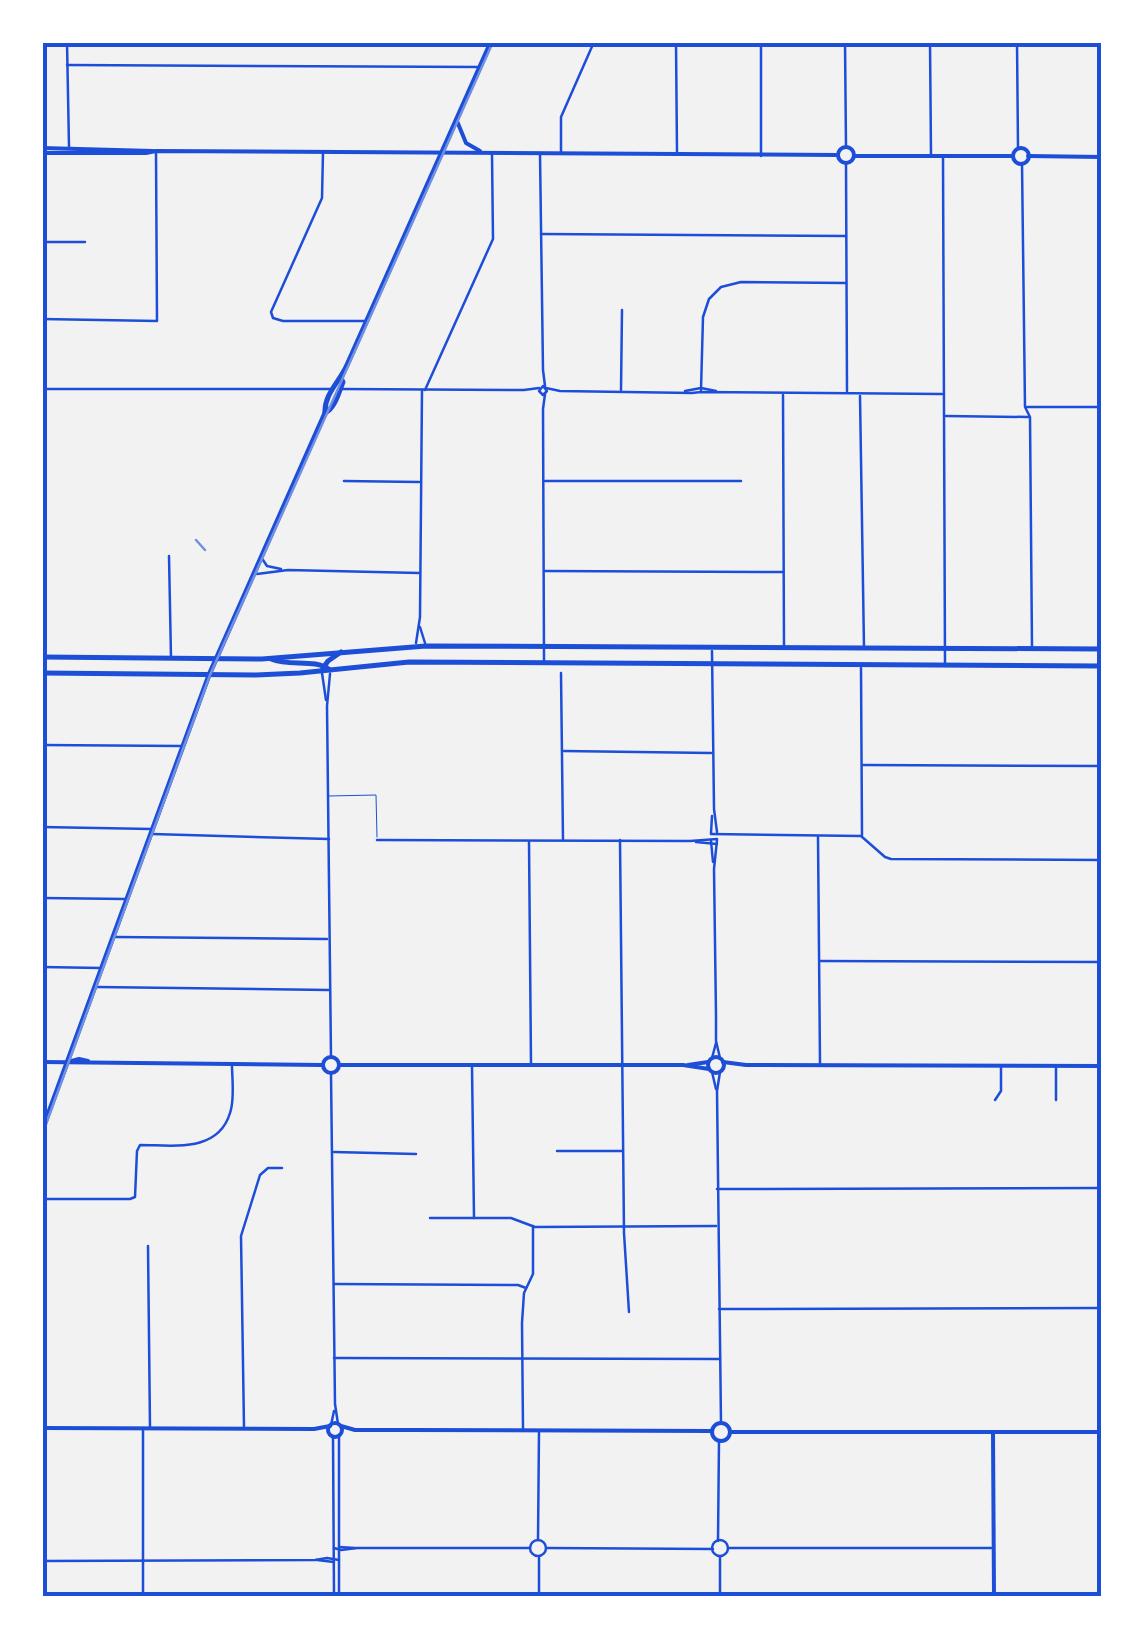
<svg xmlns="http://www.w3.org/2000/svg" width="1144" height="1639" viewBox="0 0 1144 1639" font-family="Karla,sans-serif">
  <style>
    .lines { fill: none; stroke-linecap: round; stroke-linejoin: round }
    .service { stroke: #1d4ed8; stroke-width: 1 }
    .minor { stroke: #1d4ed8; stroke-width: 2.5 }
    .tertiary { stroke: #1d4ed8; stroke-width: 4 }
    .secondary { stroke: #1d4ed8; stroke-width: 5 }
    .trunk { stroke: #1d4ed8; stroke-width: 5 }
    .tram { stroke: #7290e2; stroke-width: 2.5 }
    .neatline { fill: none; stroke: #1d4ed8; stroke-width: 4 }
  </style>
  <rect width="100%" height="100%" fill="#f2f2f2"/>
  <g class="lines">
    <polyline class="service" points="329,796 376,795 377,837"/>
    <g class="minor">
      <polyline points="67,42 69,147"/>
      <polyline points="676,42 677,153"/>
      <polyline points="761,42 761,156"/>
      <polyline points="845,42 846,147"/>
      <polyline points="930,42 931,155"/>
      <polyline points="1017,42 1018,148"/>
      <polyline points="1101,42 1102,55"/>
      <polyline points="67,65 481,67"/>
      <polyline points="323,152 322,198 271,312 273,318 283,321 366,321"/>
      <polyline points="561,153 561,117 594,42"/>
      <polyline points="540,154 543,370 545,386"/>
      <polyline points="943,157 945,664"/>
      <polyline points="846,163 847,391"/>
      <polyline points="1022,163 1025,407 1030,417 1032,647"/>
      <polyline points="541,234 846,236"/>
      <polyline points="42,242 85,242"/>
      <polyline points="42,319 157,321 156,152"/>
      <polygon points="543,386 547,391 543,395 539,391"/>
      <polyline points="546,388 560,391 692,393 701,392 942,394"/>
      <polyline points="42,389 331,389"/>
      <polyline points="342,389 524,390 539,388"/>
      <polyline points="425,390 493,239 492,154"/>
      <polyline points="621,390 622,310"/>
      <polyline points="701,390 703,317 709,299 721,287 741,282 846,283"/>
      <polyline points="685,391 701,388 716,391"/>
      <polyline points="783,395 784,647"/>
      <polyline points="860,396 864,648"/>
      <polyline points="1027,407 1102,407"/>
      <polyline points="946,416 1028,417"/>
      <polyline points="344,481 419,482"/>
      <polyline points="545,481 741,481"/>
      <polyline points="169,556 171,658"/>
      <polyline points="263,560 267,566 281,569"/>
      <polyline points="545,571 782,572"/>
      <polyline points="257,574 288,570 419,573"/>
      <polyline points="420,627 425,643"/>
      <polyline points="416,643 420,617 422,390"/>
      <polyline points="712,651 714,808"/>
      <polyline points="544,661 543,409 545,394"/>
      <polyline points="861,668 862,835"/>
      <polyline points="322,673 326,700"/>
      <polyline points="561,673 563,840"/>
      <polyline points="330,674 327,706 331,1057"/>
      <polyline points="42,745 181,746"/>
      <polyline points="564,751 711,753"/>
      <polyline points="863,765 1102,766"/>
      <polyline points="714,809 717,832"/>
      <polyline points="42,827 151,829"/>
      <polyline points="711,833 712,816"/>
      <polyline points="152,834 329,839"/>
      <polyline points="711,834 861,836 885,857 891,859 1102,860"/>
      <polyline points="818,837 820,1064"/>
      <polyline points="377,840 690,841 717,839"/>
      <polyline points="620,840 624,1233 629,1312"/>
      <polyline points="717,840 714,869 716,1016 716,1041 720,1058"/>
      <polyline points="711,841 713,862"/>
      <polyline points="529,842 531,1064"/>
      <polyline points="696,842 717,844"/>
      <polyline points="42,898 126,899"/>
      <polyline points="115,937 327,939"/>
      <polyline points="820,961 1102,962"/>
      <polyline points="42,967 101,968"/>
      <polyline points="97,987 329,990"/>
      <polyline points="712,1058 716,1043"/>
      <polyline points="472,1066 474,1218"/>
      <polyline points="1056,1068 1056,1100"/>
      <polyline points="712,1072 716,1089"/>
      <polyline points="720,1072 717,1091 721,1423"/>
      <polyline points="331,1074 335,1404 338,1424"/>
      <polyline points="995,1100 1001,1091 1001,1067"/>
      <polyline points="557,1151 622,1151"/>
      <polyline points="334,1152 416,1154"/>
      <polyline points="717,1189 1102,1188"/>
      <path d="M42,1199h88l5,-2 2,-46 3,-6c33,0 78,8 90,-32 5,-14 2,-34 2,-48"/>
      <polyline points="430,1218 511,1218 535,1227 716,1226"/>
      <polyline points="148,1246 150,1428"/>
      <polyline points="335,1284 518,1285 526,1288"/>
      <polyline points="719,1309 1102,1308"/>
      <polyline points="334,1358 720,1359"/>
      <polyline points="331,1425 334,1411"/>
      <polyline points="244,1427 241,1236 260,1175 268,1168 282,1168"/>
      <polyline points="523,1429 522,1323 524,1293 533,1274 533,1226"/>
      <polyline points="333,1436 334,1596"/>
      <circle cx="538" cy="1548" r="8"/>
      <polyline points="538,1540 539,1431"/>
      <circle cx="720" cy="1548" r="8"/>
      <polyline points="718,1541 719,1440"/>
      <polyline points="339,1547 355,1548"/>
      <polyline points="334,1548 341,1550 357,1548 530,1548"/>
      <polyline points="547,1548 713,1549"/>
      <polyline points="728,1548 991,1548"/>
      <polyline points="720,1557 720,1596"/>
      <polyline points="539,1558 539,1596"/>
      <polyline points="317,1560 334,1562"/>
      <polyline points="42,1561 315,1560 327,1558 339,1560"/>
      <polyline points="143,1596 143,1428"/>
      <polyline points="339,1596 339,1435"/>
    </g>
    <g class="tertiary">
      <polyline points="457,121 466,143 480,151"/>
      <circle cx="846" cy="155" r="8"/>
      <polyline points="42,148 153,151"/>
      <circle cx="1021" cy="156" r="8"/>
      <polyline points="42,153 146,153 156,151 838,155"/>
      <polyline points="854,156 1013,156"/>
      <polyline points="1028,156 1102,157"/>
      <circle cx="331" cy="1065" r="8"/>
      <circle cx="716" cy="1065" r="8"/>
      <polyline points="42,1062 322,1065"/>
      <polyline points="68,1062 79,1059 88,1061"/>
      <polyline points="723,1062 746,1065 1102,1066"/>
      <polyline points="339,1065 683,1065 709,1069"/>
      <polyline points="688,1065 708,1062"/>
      <circle cx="335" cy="1430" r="7"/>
      <circle cx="721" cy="1432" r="9"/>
      <polyline points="341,1426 355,1430 410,1430 712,1431"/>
      <polyline points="42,1428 314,1429 330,1426"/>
      <polyline points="730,1432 1102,1432"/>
      <polyline points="993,1432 994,1596"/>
    </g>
    <g class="secondary">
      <path d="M325,413c10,-5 14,-21 18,-31l-2,-4"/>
      <path d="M42,1131l167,-456 116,-262c-1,-19 15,-32 22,-48l144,-323"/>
    </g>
    <g class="trunk">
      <polyline points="42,657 262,659 426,646 1102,649"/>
      <path d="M271,659c20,8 43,-1 59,11"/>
      <polyline points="323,668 328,661 341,652"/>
      <polyline points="42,673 256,675 300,673 409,662 1102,666"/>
    </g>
    <g class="tram">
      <polyline points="196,540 205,550"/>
      <polyline points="42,1135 210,675 493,42"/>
    </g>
  </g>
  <rect width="1144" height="1639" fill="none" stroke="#ffffff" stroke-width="90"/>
  <rect x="45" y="45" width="1054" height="1549" class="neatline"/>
</svg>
